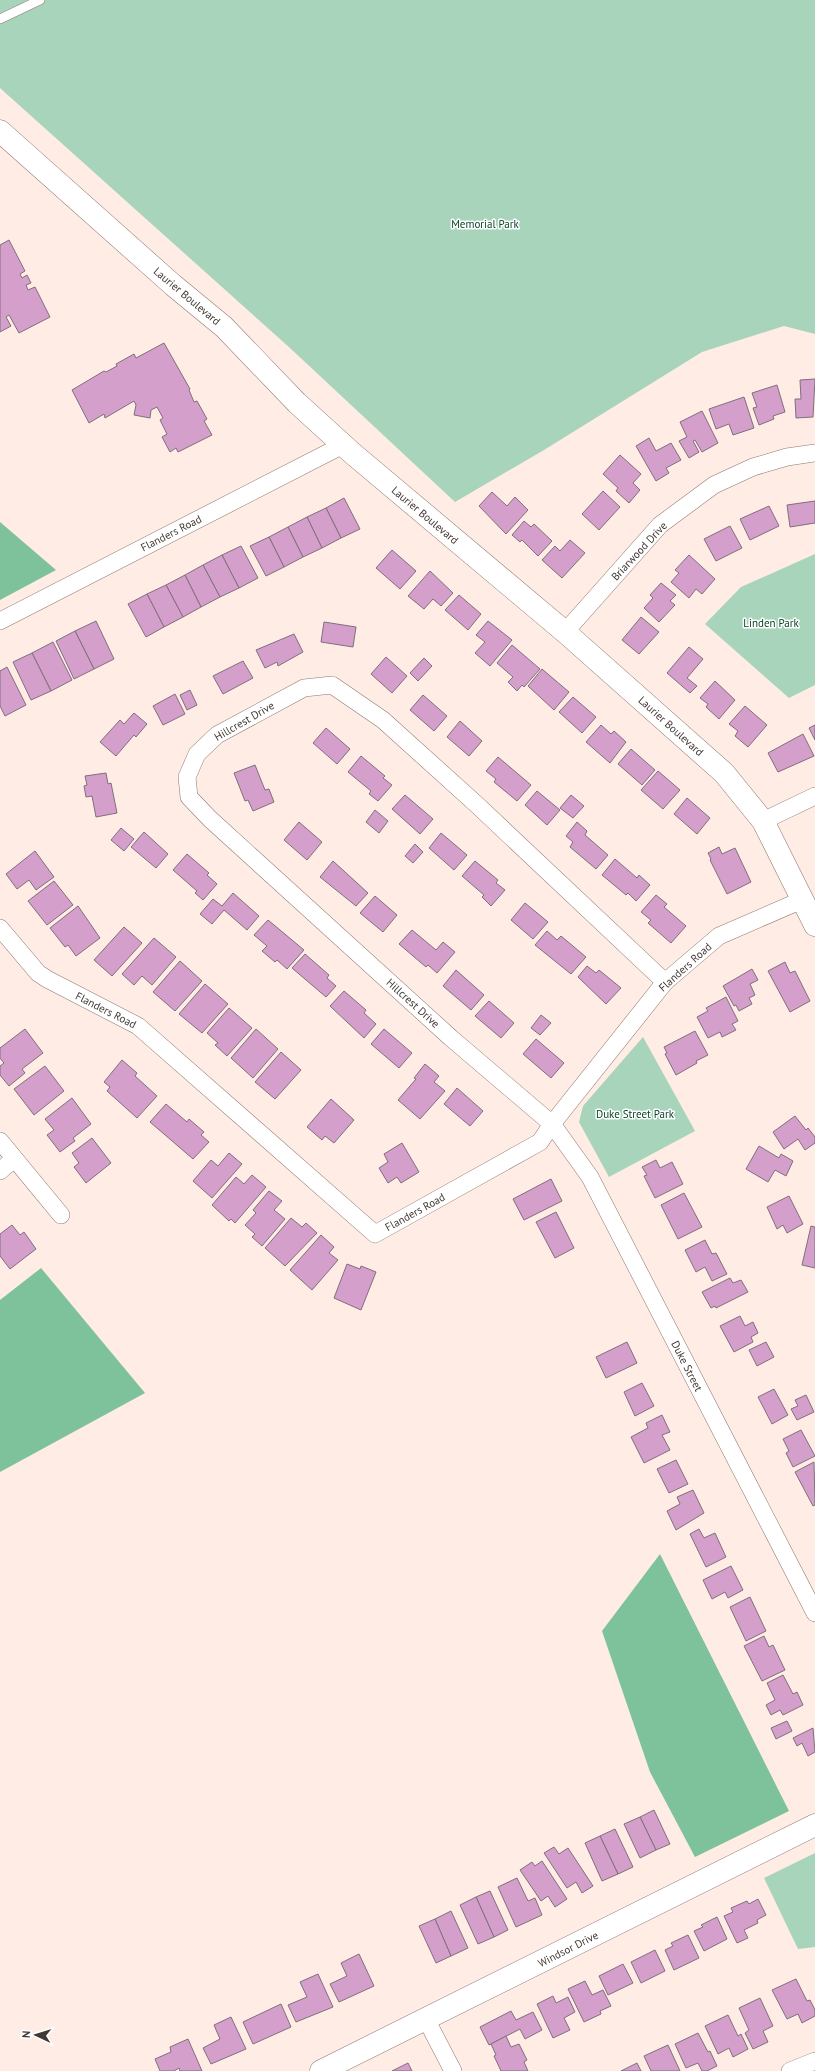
<svg xmlns="http://www.w3.org/2000/svg" width="815" height="2071" viewBox="0 0 815 2071" font-family="'PT Sans',sans-serif">
  <style>
    .green { fill: #a8d4bb }
    .forest { fill: #7ec29c }
    .building { fill: #d59fcc; stroke: #7f6f7c }
    .lines { fill: none; stroke-linecap: round; stroke-linejoin: round }
    .service-casing { stroke: #8d7970; stroke-width: 10 }
    .minor-casing { stroke: #8d7970; stroke-width: 18 }
    .tertiary-casing { stroke: #8d7970; stroke-width: 23 }
    .service { stroke: #fff; stroke-width: 9 }
    .minor { stroke: #fff; stroke-width: 17 }
    .tertiary { stroke: #fff; stroke-width: 22 }
    .labels { text-anchor: middle; stroke-width: 3; stroke-linejoin: round; paint-order: stroke }
    .park-label { font-size: 11px; fill: #0a4229; stroke: #fff }
    .street-label { font-size: 11px; fill: #403834; stroke: #fff }
  </style>
  <rect width="100%" height="100%" fill="#ffece4"/>
  <g class="green">
    <polygon points="0,0 815,0 815,334 784,326 702,352 544,450 455,502 290,348 0,88"/>
    <polygon points="815,554 815,685 789,698 705,624 741,587"/>
    <polygon points="643,1037 695,1131 609,1177 579,1122 583,1106"/>
    <polygon points="815,1853 815,1947 798,1949 764,1878"/>
  </g>
  <g class="forest">
    <polygon points="0,522 56,570 0,600"/>
    <polygon points="41,1268 145,1393 0,1472 0,1300"/>
    <polygon points="660,1554 789,1811 695,1857 650,1772 602,1631"/>
  </g>
  <g class="building">
    <polygon points="9,240 25,271 20,274 22,278 27,275 31,283 26,285 28,290 35,287 50,317 19,333 9,315 6,317 11,326 0,332 0,245"/>
    <polygon points="164,343 190,389 189,390 194,402 197,401 207,419 204,421 212,435 178,452 176,448 170,452 162,437 167,434 160,420 163,418 157,407 151,410 150,418 134,415 136,405 134,401 105,418 104,414 89,423 72,390 104,371 106,372 117,366 116,364 134,354 136,358"/>
    <polygon points="815,379 813,417 796,418 795,399 801,399 800,380"/>
    <polygon points="777,385 785,412 773,416 774,419 759,425 753,408 757,407 752,393"/>
    <polygon points="744,397 754,428 733,435 729,424 716,429 709,409"/>
    <polygon points="702,411 718,443 702,452 695,440 693,441 699,452 689,458 679,441 687,437 680,422"/>
    <polygon points="649,438 656,451 671,443 681,460 666,468 669,473 656,481 636,446"/>
    <polygon points="620,455 641,474 633,483 640,490 629,503 616,491 618,488 603,474"/>
    <polygon points="603,491 620,507 599,530 582,514"/>
    <polygon points="492,492 507,506 515,497 528,510 506,534 479,506"/>
    <polygon points="344,498 360,529 341,538 326,508"/>
    <polygon points="815,501 815,523 790,527 787,505"/>
    <polygon points="769,506 779,526 750,540 740,519"/>
    <polygon points="326,508 341,538 322,548 307,517"/>
    <polygon points="307,517 322,548 303,557 288,527"/>
    <polygon points="524,521 531,527 534,524 552,541 538,556 522,540 520,542 512,535"/>
    <polygon points="730,526 742,548 716,561 704,539"/>
    <polygon points="288,527 303,557 284,567 269,537"/>
    <polygon points="269,537 284,567 266,576 250,546"/>
    <polygon points="570,540 585,553 562,578 542,560 555,546 560,551"/>
    <polygon points="241,546 258,578 239,588 222,555"/>
    <polygon points="392,550 416,571 400,589 376,568"/>
    <polygon points="222,555 239,588 220,597 203,565"/>
    <polygon points="689,555 715,579 702,594 696,589 689,598 671,582 679,573 675,570"/>
    <polygon points="203,565 220,597 201,607 185,575"/>
    <polygon points="430,571 453,593 441,606 433,599 424,609 408,596"/>
    <polygon points="185,575 201,607 183,617 166,585"/>
    <polygon points="661,583 676,595 670,601 675,605 659,622 644,608 653,598 650,595"/>
    <polygon points="166,585 183,617 164,627 147,594"/>
    <polygon points="147,594 164,627 146,637 128,604"/>
    <polygon points="459,595 481,614 468,630 445,610"/>
    <polygon points="641,617 659,632 639,654 622,640"/>
    <polygon points="96,621 114,659 94,669 75,631"/>
    <polygon points="488,621 512,640 490,666 475,653 485,642 476,635"/>
    <polygon points="324,622 356,627 353,647 321,642"/>
    <polygon points="75,631 94,669 74,679 56,641"/>
    <polygon points="294,634 303,652 278,666 277,662 265,668 256,650"/>
    <polygon points="53,642 72,680 51,691 32,653"/>
    <polygon points="512,645 540,669 524,687 522,685 517,691 508,682 513,677 497,663"/>
    <polygon points="689,647 703,659 687,678 697,686 690,693 667,673"/>
    <polygon points="32,653 51,691 31,700 13,662"/>
    <polygon points="386,657 407,676 392,693 371,674"/>
    <polygon points="424,658 432,666 418,681 410,673"/>
    <polygon points="243,661 253,678 223,694 213,676"/>
    <polygon points="7,667 26,705 5,716 0,706 0,671"/>
    <polygon points="542,669 569,692 554,710 528,686"/>
    <polygon points="715,681 735,700 719,719 706,707 708,704 700,698"/>
    <polygon points="190,690 197,705 187,710 180,695"/>
    <polygon points="175,694 185,714 163,725 153,706"/>
    <polygon points="423,695 447,716 434,731 410,710"/>
    <polygon points="573,697 596,717 582,733 559,712"/>
    <polygon points="745,706 767,725 748,747 735,736 738,731 729,724"/>
    <polygon points="134,713 147,724 136,737 134,735 116,756 100,742 120,720 124,724"/>
    <polygon points="460,721 482,741 469,756 447,737"/>
    <polygon points="601,725 611,734 614,731 626,742 610,763 586,742"/>
    <polygon points="815,725 815,740 809,728"/>
    <polygon points="326,728 350,749 337,764 313,743"/>
    <polygon points="803,734 814,756 778,772 768,753"/>
    <polygon points="631,749 655,770 642,785 618,764"/>
    <polygon points="361,756 385,776 383,778 392,785 378,801 369,794 371,791 348,772"/>
    <polygon points="498,757 531,785 517,801 494,782 496,779 486,771"/>
    <polygon points="255,765 265,790 269,789 274,802 253,811 248,800 245,801 234,773"/>
    <polygon points="658,771 680,790 663,809 641,790"/>
    <polygon points="106,773 108,784 111,783 117,813 96,817 92,796 86,797 84,786 87,785 85,776"/>
    <polygon points="537,791 560,810 547,825 525,805"/>
    <polygon points="405,795 433,819 420,834 392,809"/>
    <polygon points="571,795 584,806 573,818 560,808"/>
    <polygon points="687,798 710,818 697,834 674,814"/>
    <polygon points="375,810 388,821 379,833 366,822"/>
    <polygon points="299,822 322,842 307,860 284,840"/>
    <polygon points="577,822 587,831 585,835 608,855 596,869 570,847 573,842 566,836"/>
    <polygon points="121,828 134,839 124,851 111,840"/>
    <polygon points="144,832 168,854 156,868 131,847"/>
    <polygon points="441,833 467,855 454,870 429,848"/>
    <polygon points="415,844 423,852 413,863 405,856"/>
    <polygon points="719,847 722,854 735,848 751,882 727,894 710,860 711,859 708,853"/>
    <polygon points="35,851 54,877 36,890 29,880 17,889 6,874"/>
    <polygon points="187,854 209,873 207,875 217,884 203,900 195,893 197,891 173,870"/>
    <polygon points="615,859 637,878 639,875 650,885 636,901 628,893 626,895 602,875"/>
    <polygon points="333,861 368,893 356,906 320,877"/>
    <polygon points="475,861 498,880 496,883 505,890 491,906 482,897 484,895 462,876"/>
    <polygon points="54,881 73,905 47,925 28,901"/>
    <polygon points="233,893 259,916 247,930 224,910 212,924 200,914 213,899 222,906"/>
    <polygon points="656,895 667,904 664,907 686,926 671,943 648,923 651,920 641,912"/>
    <polygon points="375,896 397,915 383,932 360,913"/>
    <polygon points="525,903 548,922 533,939 511,920"/>
    <polygon points="78,906 100,938 76,956 68,945 65,947 50,928"/>
    <polygon points="268,920 304,950 287,969 277,960 275,962 262,951 267,946 254,935"/>
    <polygon points="124,927 142,943 112,976 94,960"/>
    <polygon points="412,930 436,950 443,942 455,952 437,973 428,965 426,967 399,944"/>
    <polygon points="547,931 557,940 561,936 586,957 571,974 535,945"/>
    <polygon points="154,938 176,957 152,985 142,976 134,985 122,974"/>
    <polygon points="305,954 329,975 327,978 336,986 326,997 292,968"/>
    <polygon points="180,961 202,981 175,1011 153,992"/>
    <polygon points="785,962 790,973 795,971 810,1001 790,1012 768,971"/>
    <polygon points="587,966 596,973 599,970 621,988 606,1004 578,977"/>
    <polygon points="752,969 758,980 750,984 755,995 749,998 752,1004 739,1011 736,1005 734,1006 723,986"/>
    <polygon points="456,970 484,995 471,1010 443,986"/>
    <polygon points="205,984 228,1004 202,1033 179,1014"/>
    <polygon points="344,991 366,1010 364,1013 376,1024 364,1038 330,1006"/>
    <polygon points="726,997 738,1021 732,1024 736,1030 722,1037 720,1032 708,1038 697,1017 708,1011 706,1008"/>
    <polygon points="489,1001 514,1023 501,1038 475,1016"/>
    <polygon points="229,1008 252,1028 227,1056 215,1045 218,1043 207,1033"/>
    <polygon points="541,1015 551,1023 540,1035 531,1028"/>
    <polygon points="25,1029 43,1053 22,1069 25,1073 9,1086 0,1075 0,1066 4,1063 0,1058 0,1048"/>
    <polygon points="256,1029 278,1049 253,1078 231,1058"/>
    <polygon points="384,1029 412,1053 399,1068 371,1044"/>
    <polygon points="695,1031 708,1055 696,1061 697,1063 676,1075 665,1054 667,1053 664,1047"/>
    <polygon points="536,1039 564,1063 551,1078 523,1054"/>
    <polygon points="281,1052 301,1070 275,1099 255,1082"/>
    <polygon points="122,1060 137,1073 135,1076 157,1096 137,1118 107,1091 110,1087 104,1082"/>
    <polygon points="425,1064 439,1076 434,1082 445,1091 420,1119 398,1100 416,1079 414,1078"/>
    <polygon points="45,1066 64,1091 34,1115 14,1089"/>
    <polygon points="457,1088 483,1111 470,1126 444,1104"/>
    <polygon points="72,1098 91,1124 73,1138 75,1141 60,1152 47,1135 54,1130 45,1119"/>
    <polygon points="331,1099 354,1120 334,1143 325,1136 322,1140 307,1127"/>
    <polygon points="166,1104 187,1122 189,1119 204,1132 201,1135 209,1142 193,1159 150,1122"/>
    <polygon points="795,1116 806,1130 808,1128 815,1137 815,1143 805,1150 798,1139 784,1149 773,1132"/>
    <polygon points="92,1138 111,1163 86,1183 74,1167 79,1163 72,1153"/>
    <polygon points="402,1143 419,1172 401,1183 397,1177 388,1183 379,1168 388,1162 384,1154"/>
    <polygon points="759,1146 779,1158 781,1154 793,1161 786,1176 775,1170 768,1182 746,1169"/>
    <polygon points="229,1153 242,1164 212,1198 193,1181 211,1160 218,1166"/>
    <polygon points="656,1160 660,1168 672,1162 683,1184 655,1198 644,1176 647,1175 642,1167"/>
    <polygon points="252,1175 266,1187 235,1223 231,1219 229,1221 212,1205 236,1177 244,1184"/>
    <polygon points="551,1179 562,1201 524,1220 513,1199"/>
    <polygon points="269,1191 282,1201 274,1210 285,1219 262,1246 252,1237 255,1234 245,1225 256,1213 253,1210"/>
    <polygon points="684,1193 702,1227 678,1239 661,1205"/>
    <polygon points="789,1196 803,1224 787,1233 783,1225 777,1229 767,1207"/>
    <polygon points="556,1212 574,1248 555,1258 536,1222"/>
    <polygon points="291,1218 302,1227 306,1223 317,1233 285,1266 265,1248"/>
    <polygon points="12,1225 20,1235 24,1232 36,1249 10,1269 0,1256 0,1234"/>
    <polygon points="811,1226 815,1227 815,1268 802,1265"/>
    <polygon points="321,1235 334,1247 329,1253 338,1260 312,1290 290,1270"/>
    <polygon points="705,1240 712,1254 716,1253 727,1274 712,1281 705,1267 696,1272 685,1250"/>
    <polygon points="347,1264 360,1269 361,1266 376,1272 361,1310 334,1298"/>
    <polygon points="730,1278 733,1283 741,1280 748,1292 716,1308 715,1306 711,1308 702,1292"/>
    <polygon points="740,1316 745,1326 753,1322 758,1333 751,1337 753,1342 734,1352 720,1326"/>
    <polygon points="627,1342 637,1363 606,1378 596,1357"/>
    <polygon points="766,1342 774,1357 757,1366 749,1350"/>
    <polygon points="642,1383 654,1406 635,1416 624,1392"/>
    <polygon points="774,1389 788,1415 772,1424 758,1397"/>
    <polygon points="806,1395 814,1412 797,1420 791,1409 798,1406 795,1400"/>
    <polygon points="662,1415 670,1432 662,1435 670,1450 644,1463 631,1437 648,1428 646,1423"/>
    <polygon points="801,1430 815,1456 793,1467 786,1453 789,1451 783,1439"/>
    <polygon points="676,1460 688,1484 669,1493 657,1469"/>
    <polygon points="814,1462 815,1505 813,1506 795,1472"/>
    <polygon points="693,1490 704,1513 676,1530 667,1511 680,1504 677,1497"/>
    <polygon points="699,1529 704,1538 715,1533 726,1557 706,1567 690,1534"/>
    <polygon points="731,1566 743,1590 728,1598 725,1592 712,1599 703,1580"/>
    <polygon points="750,1597 766,1631 746,1641 730,1607"/>
    <polygon points="764,1636 769,1647 773,1645 785,1670 762,1681 744,1646"/>
    <polygon points="783,1675 793,1694 797,1692 803,1705 783,1715 780,1710 771,1715 766,1705 775,1700 767,1683"/>
    <polygon points="787,1721 792,1731 776,1739 771,1728"/>
    <polygon points="813,1728 815,1752 808,1756 802,1743 797,1746 793,1738"/>
    <polygon points="654,1810 670,1844 656,1850 640,1817"/>
    <polygon points="640,1817 656,1850 640,1858 624,1824"/>
    <polygon points="615,1829 633,1867 618,1874 600,1836"/>
    <polygon points="600,1836 618,1874 602,1881 585,1843"/>
    <polygon points="554,1847 559,1854 568,1848 593,1886 582,1893 576,1882 567,1888 544,1853"/>
    <polygon points="542,1861 567,1899 555,1907 548,1896 541,1901 520,1870 532,1862 535,1866"/>
    <polygon points="517,1878 528,1901 535,1898 542,1915 516,1927 498,1887"/>
    <polygon points="490,1891 508,1930 494,1937 476,1897"/>
    <polygon points="476,1897 494,1937 478,1944 460,1905"/>
    <polygon points="758,1899 766,1915 757,1920 758,1923 744,1930 748,1938 737,1943 724,1916 733,1912 731,1908 747,1901 749,1904"/>
    <polygon points="451,1911 468,1948 451,1956 435,1919"/>
    <polygon points="717,1917 727,1939 704,1951 694,1931 703,1927 701,1925"/>
    <polygon points="435,1919 451,1956 436,1963 419,1926"/>
    <polygon points="688,1935 699,1958 674,1970 665,1950 673,1946 671,1943"/>
    <polygon points="655,1950 665,1971 641,1983 631,1962"/>
    <polygon points="359,1954 374,1986 339,2002 330,1984 347,1976 341,1963"/>
    <polygon points="623,1964 633,1983 608,1995 599,1976"/>
    <polygon points="318,1974 333,2007 296,2022 288,2005 307,1997 300,1982"/>
    <polygon points="796,1979 807,2001 810,2000 815,2010 815,2016 802,2023 798,2014 787,2019 772,1990"/>
    <polygon points="585,1981 592,1995 603,1990 611,2006 600,2011 601,2014 584,2022 568,1989"/>
    <polygon points="553,1996 556,2003 568,1997 575,2012 564,2018 570,2030 553,2038 537,2004"/>
    <polygon points="760,1998 773,2026 763,2031 768,2042 753,2049 745,2033 749,2030 739,2008"/>
    <polygon points="281,2004 291,2027 253,2044 243,2022"/>
    <polygon points="511,2011 516,2020 533,2012 542,2030 525,2039 520,2029 489,2045 480,2027"/>
    <polygon points="728,2015 738,2036 741,2034 748,2049 733,2057 729,2048 718,2054 705,2026"/>
    <polygon points="231,2017 246,2049 211,2064 203,2048 220,2039 214,2025"/>
    <polygon points="698,2033 708,2052 710,2051 717,2066 707,2071 702,2071 698,2063 686,2068 675,2044"/>
    <polygon points="506,2036 511,2047 519,2044 527,2060 524,2062 528,2071 501,2071 494,2056 496,2055 491,2044"/>
    <polygon points="188,2039 202,2071 180,2071 179,2068 174,2071 160,2071 155,2059 171,2052 170,2047"/>
    <polygon points="668,2045 680,2071 651,2071 644,2056"/>
    <polygon points="408,2063 412,2071 392,2071"/>
    <polygon points="637,2063 641,2071 621,2071"/>
  </g>
  <g class="lines">
    <g class="service-casing">
      <polyline id="service" points="0,19 40,0"/>
    </g>
    <g class="minor-casing">
      <g id="minor">
        <polyline points="0,621 343,445"/>
        <polyline points="565,632 660,525 714,485 753,467 787,457 815,453"/>
        <polyline points="763,821 815,796"/>
        <polyline points="0,928 38,973 47,979 138,1026 375,1234 540,1142 552,1124 665,982 719,936 802,900"/>
        <polyline points="665,982 475,803 383,720 332,685 304,688 217,735 197,754 187,777 189,797 210,819 451,1038 552,1124 590,1177 815,1613"/>
        <polyline points="0,1141 61,1215"/>
        <polyline points="0,1171 14,1159"/>
        <polyline points="426,2019 453,2071"/>
        <polyline points="790,2071 815,2061"/>
      </g>
    </g>
    <g class="tertiary-casing">
      <g id="tertiary">
        <polyline points="0,131 173,285 224,327 297,403 352,453 565,632 724,773 763,821 815,925"/>
        <polyline points="321,2071 815,1825"/>
      </g>
    </g>
    <use href="#service" class="service"/>
    <use href="#minor" class="minor"/>
    <use href="#tertiary" class="tertiary"/>
  </g>
  <g class="labels">
    <g class="park-label">
      <text x="485" y="228">Memorial Park</text>
      <text x="771" y="627">Linden Park</text>
      <text x="635" y="1118">Duke Street Park</text>
    </g>
    <g class="street-label">
      <text transform="translate(187 296) rotate(40)" y="4">Laurier Boulevard</text>
      <text transform="translate(425 515) rotate(40)" y="4">Laurier Boulevard</text>
      <text transform="translate(171 533) rotate(-27)" y="4">Flanders Road</text>
      <text transform="translate(639 551) rotate(-47)" y="4">Briarwood Drive</text>
      <text transform="translate(244 721) rotate(-30)" y="4">Hillcrest Drive</text>
      <text transform="translate(671 726) rotate(42)" y="4">Laurier Boulevard</text>
      <text transform="translate(685 967) rotate(-42)" y="4">Flanders Road</text>
      <text transform="translate(413 1003) rotate(42)" y="4">Hillcrest Drive</text>
      <text transform="translate(106 1010) rotate(27)" y="4">Flanders Road</text>
      <text transform="translate(415 1212) rotate(-29)" y="4">Flanders Road</text>
      <text transform="translate(687 1366) rotate(63)" y="4">Duke Street</text>
      <text transform="translate(568 1949) rotate(-27)" y="4">Windsor Drive</text>
    </g>
  </g>
  <g transform="translate(36 2035) rotate(274)" stroke="#ffffff" stroke-width="3" paint-order="stroke">
  <path d="M0-3L7 15L0 10L-7 15Z" fill="#403834"/>
  <text y="-6" font-size="11" font-weight="bold" text-anchor="middle" fill="#403834">N</text>
  </g>
</svg>
